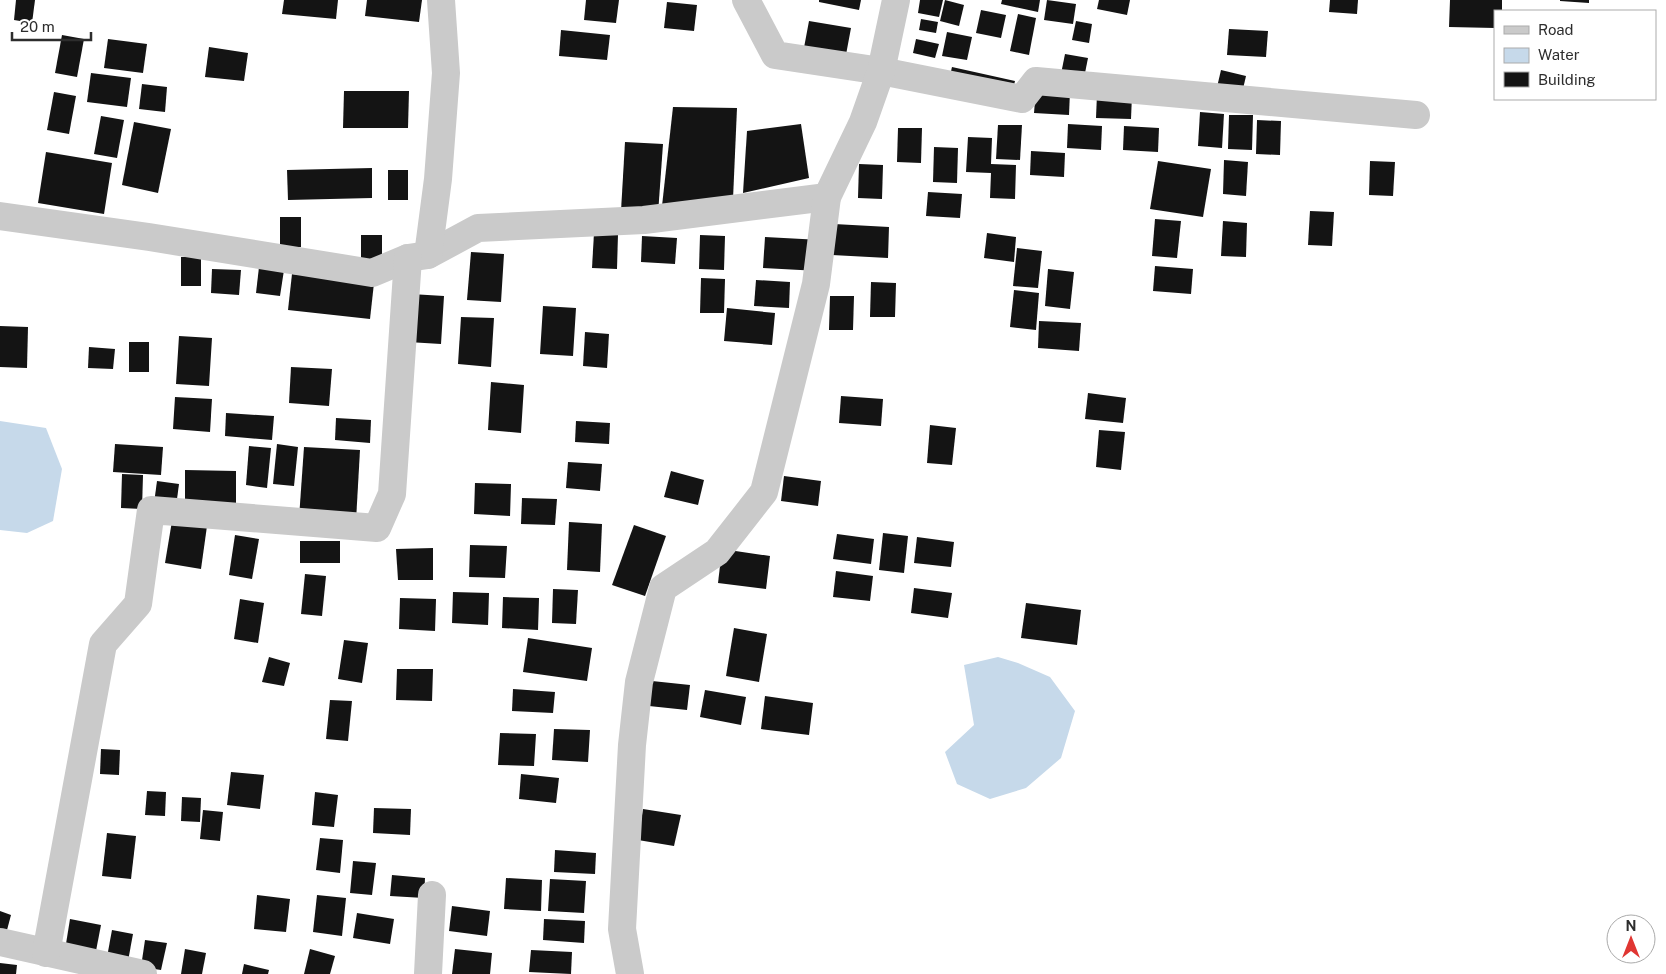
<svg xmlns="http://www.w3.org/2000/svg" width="1666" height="974" viewBox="0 0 1666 974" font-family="'Public Sans',sans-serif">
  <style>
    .water { fill: #c6d9ea }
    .building { fill: #141414 }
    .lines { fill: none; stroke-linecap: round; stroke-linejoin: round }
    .minor { stroke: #cacaca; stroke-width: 28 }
  </style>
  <rect width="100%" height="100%" fill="#fff"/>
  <g class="water">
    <polygon points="0,421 46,428 62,469 53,521 27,533 0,530"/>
    <polygon points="998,657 1018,663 1050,677 1075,711 1061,758 1026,788 990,799 957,784 945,752 974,725 964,665"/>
  </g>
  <g class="building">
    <polygon points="16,0 35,0 32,23 14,20"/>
    <polygon points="284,0 338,0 336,19 282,14"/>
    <polygon points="367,0 422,0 419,22 365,16"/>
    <polygon points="586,0 619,0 616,23 584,20"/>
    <polygon points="819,0 861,0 859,10 819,2"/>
    <polygon points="920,0 943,0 939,17 918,13"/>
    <polygon points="945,0 964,5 959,26 940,21"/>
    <polygon points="1002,0 1040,0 1038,12 1001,4"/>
    <polygon points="1047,0 1076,4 1073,24 1044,20"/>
    <polygon points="1099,0 1130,0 1127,15 1097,9"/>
    <polygon points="1330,0 1358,0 1357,14 1329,12"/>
    <polygon points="1450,0 1502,0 1502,11 1495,11 1495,28 1449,27"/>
    <polygon points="1560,0 1589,0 1589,3 1560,1"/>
    <polygon points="667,2 697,5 694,31 664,28"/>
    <polygon points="981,10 1006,15 1001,38 976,33"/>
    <polygon points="1018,14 1036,18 1029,55 1010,51"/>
    <polygon points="921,19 938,22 936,33 919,30"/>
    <polygon points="809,21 851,28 845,60 803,53"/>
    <polygon points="1076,21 1092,24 1089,43 1072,40"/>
    <polygon points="1229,29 1268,31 1266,57 1227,55"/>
    <polygon points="561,30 610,35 607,60 559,56"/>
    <polygon points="947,32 972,37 967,60 942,56"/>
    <polygon points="62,35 84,39 77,77 55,73"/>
    <polygon points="108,39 147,44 143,73 104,68"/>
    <polygon points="916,39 939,44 935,58 913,53"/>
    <polygon points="209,47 248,53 244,81 205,77"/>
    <polygon points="1065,54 1088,58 1084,78 1061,74"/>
    <polygon points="952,67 1015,81 1011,97 948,84"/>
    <polygon points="1221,70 1246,76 1239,106 1214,100"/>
    <polygon points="91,73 131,78 127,107 87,102"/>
    <polygon points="142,84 167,87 165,112 139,109"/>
    <polygon points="1036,89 1070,91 1069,115 1034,113"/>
    <polygon points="344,91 409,91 408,128 343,128"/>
    <polygon points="54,92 76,96 69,134 47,130"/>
    <polygon points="1097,94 1132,95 1131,119 1096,118"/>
    <polygon points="673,107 737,108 733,199 662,206"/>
    <polygon points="1200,112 1224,114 1222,148 1198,146"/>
    <polygon points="1229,115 1253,115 1252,150 1228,149"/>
    <polygon points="101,116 124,120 117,158 94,154"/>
    <polygon points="1257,120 1281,121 1280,155 1256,154"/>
    <polygon points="134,122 171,129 158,193 122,185"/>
    <polygon points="801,124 809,178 743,193 747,131"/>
    <polygon points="1068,124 1102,126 1101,150 1067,148"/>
    <polygon points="998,125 1022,125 1020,160 996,159"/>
    <polygon points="1124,126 1159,128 1158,152 1123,150"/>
    <polygon points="898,128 922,128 921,163 897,162"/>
    <polygon points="968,137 992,138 991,164 1016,165 1015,199 990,198 991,173 966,172"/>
    <polygon points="625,142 663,144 658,214 621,211"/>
    <polygon points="934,147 958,148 957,183 933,182"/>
    <polygon points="1031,151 1065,153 1064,177 1030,175"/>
    <polygon points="46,152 112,163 104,214 38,203"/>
    <polygon points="1224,160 1248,162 1246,196 1223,194"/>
    <polygon points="1158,161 1211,169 1203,217 1150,209"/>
    <polygon points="1370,161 1395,162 1393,196 1369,195"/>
    <polygon points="859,164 883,165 882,199 858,198"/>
    <polygon points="372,168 372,198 288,200 287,170"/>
    <rect x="388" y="170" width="20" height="30"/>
    <polygon points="928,192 962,194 960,218 926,216"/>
    <polygon points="1310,211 1334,212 1332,246 1308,245"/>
    <rect x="280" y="217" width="21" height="30"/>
    <polygon points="1155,219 1181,221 1177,258 1152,256"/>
    <polygon points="1223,221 1247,223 1246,257 1221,256"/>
    <polygon points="834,224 889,227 888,258 832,255"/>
    <polygon points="594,233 618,234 617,269 592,268"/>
    <polygon points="987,233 1016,237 1014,262 984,258"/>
    <rect x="361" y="235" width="21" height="30"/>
    <polygon points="700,235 725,236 724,270 699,269"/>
    <polygon points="642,236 677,238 675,264 641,262"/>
    <polygon points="765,237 821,240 819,271 763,268"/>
    <polygon points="1017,248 1042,251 1038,288 1013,286"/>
    <polygon points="471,252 504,254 501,302 467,300"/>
    <rect x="181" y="257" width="20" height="29"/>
    <polygon points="1155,266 1193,269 1191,294 1153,291"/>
    <polygon points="259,267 284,270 280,296 256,293"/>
    <polygon points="212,269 241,270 239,295 211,293"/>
    <polygon points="1048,269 1074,272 1070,309 1045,306"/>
    <polygon points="292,274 374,283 370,319 288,310"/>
    <polygon points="701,278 725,279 724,313 700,313"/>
    <polygon points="756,280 790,282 789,308 754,306"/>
    <polygon points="871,282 896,283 895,317 870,317"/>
    <polygon points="1014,290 1039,293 1036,330 1010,327"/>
    <polygon points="411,294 444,296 441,344 408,342"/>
    <polygon points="830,296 854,296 853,330 829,330"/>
    <polygon points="543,306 576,308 573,356 540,354"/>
    <polygon points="727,308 775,313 772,345 724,341"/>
    <polygon points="461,317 494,318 491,367 458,364"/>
    <polygon points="1039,321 1081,323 1079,351 1038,348"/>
    <polygon points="0,326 28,327 27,368 0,367"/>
    <polygon points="585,332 609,334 607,368 583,366"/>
    <polygon points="179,336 212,338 209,386 176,384"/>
    <rect x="129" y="342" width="20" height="30"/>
    <polygon points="89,347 115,349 113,369 88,368"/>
    <polygon points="291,367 332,369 329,406 289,403"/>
    <polygon points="491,382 524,385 521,433 488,430"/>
    <polygon points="1088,393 1126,398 1123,423 1085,419"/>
    <polygon points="841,396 883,399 881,426 839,423"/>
    <polygon points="175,397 212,399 210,432 173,429"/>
    <polygon points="226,413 274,416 272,440 225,436"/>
    <polygon points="336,418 371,420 370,443 335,440"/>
    <polygon points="576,421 610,423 609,444 575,442"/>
    <polygon points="930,425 956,428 952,465 927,463"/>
    <polygon points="1099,430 1125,432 1121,470 1096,467"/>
    <polygon points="115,444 163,447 161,475 113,472"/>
    <polygon points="277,444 298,447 294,486 273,484"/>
    <polygon points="249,446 271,448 267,488 246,485"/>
    <polygon points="304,447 360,450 356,521 299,518"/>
    <polygon points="568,462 602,464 600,491 566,488"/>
    <polygon points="185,470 236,471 236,511 185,510"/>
    <polygon points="671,471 704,480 698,505 664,497"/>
    <polygon points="122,474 143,475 142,509 121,508"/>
    <polygon points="784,476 821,481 818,506 781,501"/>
    <polygon points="157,481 179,484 175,514 153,511"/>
    <polygon points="475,483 511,484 510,516 474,514"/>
    <polygon points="522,498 557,499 555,525 521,524"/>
    <polygon points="172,521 207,526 201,569 165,563"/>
    <polygon points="569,522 602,524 600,572 567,570"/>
    <polygon points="634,525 666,536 645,596 612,585"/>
    <polygon points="883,533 908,536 904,573 879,570"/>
    <polygon points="837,534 874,539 871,564 833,559"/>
    <polygon points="235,535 259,539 252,579 229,575"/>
    <polygon points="917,537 954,542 951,567 914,563"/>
    <rect x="300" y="541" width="40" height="22"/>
    <polygon points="470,545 507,546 505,578 469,577"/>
    <polygon points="433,548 433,580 398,580 396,549"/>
    <polygon points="722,549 770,556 766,589 718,583"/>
    <polygon points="836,571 873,576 870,601 833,597"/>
    <polygon points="305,574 326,576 322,616 301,614"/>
    <polygon points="914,588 952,593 948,618 911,613"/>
    <polygon points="553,589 578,590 576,624 552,623"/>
    <polygon points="453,592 489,593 488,625 452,623"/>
    <polygon points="503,597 539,598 538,630 502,628"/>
    <polygon points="400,598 436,599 435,631 399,629"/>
    <polygon points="240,599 264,603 258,643 234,639"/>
    <polygon points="1026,603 1081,610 1077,645 1021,638"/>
    <polygon points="734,628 767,634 759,682 726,676"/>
    <polygon points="528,638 592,648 587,681 523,672"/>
    <polygon points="344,640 368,643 362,683 338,679"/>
    <polygon points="269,657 290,663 284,686 262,682"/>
    <polygon points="397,669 433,669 432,701 396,700"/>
    <polygon points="652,681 690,685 687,710 649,706"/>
    <polygon points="513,689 555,692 553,713 512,711"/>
    <polygon points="705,690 746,697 741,725 700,717"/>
    <polygon points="765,696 813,703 809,735 761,729"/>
    <polygon points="330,700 352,701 348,741 326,739"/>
    <polygon points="554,729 590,730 588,762 552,760"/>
    <polygon points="500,733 536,734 534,766 498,765"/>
    <polygon points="101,749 120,750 119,775 100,774"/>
    <polygon points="231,772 264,775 260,809 227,805"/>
    <polygon points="521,774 559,778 556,803 519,799"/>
    <polygon points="147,791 166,792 165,816 145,815"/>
    <polygon points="315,792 338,795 334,827 312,825"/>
    <polygon points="182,797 201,798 200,822 181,821"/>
    <polygon points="374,808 411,809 410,835 373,833"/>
    <polygon points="643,809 681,815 674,846 638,840"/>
    <polygon points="203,810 223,812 220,841 200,839"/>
    <polygon points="107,833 136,836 131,879 102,876"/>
    <polygon points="320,838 343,840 340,873 316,870"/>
    <polygon points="555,850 596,853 595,874 554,872"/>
    <polygon points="353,861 376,863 372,895 350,893"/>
    <polygon points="392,875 425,878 424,898 390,896"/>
    <polygon points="506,878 542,880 541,911 504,909"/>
    <polygon points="550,879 586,881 584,913 548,911"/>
    <polygon points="257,895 290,899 286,932 254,929"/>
    <polygon points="317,895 346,898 342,936 313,932"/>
    <polygon points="452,906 490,911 487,936 449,931"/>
    <polygon points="0,911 11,915 3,945 0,944"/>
    <polygon points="357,913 394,919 390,944 353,938"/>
    <polygon points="70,919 101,925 95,956 65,950"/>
    <polygon points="544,919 585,921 584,943 543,940"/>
    <polygon points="112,930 133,934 128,961 107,957"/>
    <polygon points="145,940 167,943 161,970 141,967"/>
    <polygon points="185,949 206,953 202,974 181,974"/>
    <polygon points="310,949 335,956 330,974 304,974"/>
    <polygon points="455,949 492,953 490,974 452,974"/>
    <polygon points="531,950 572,952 571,974 529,972"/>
    <polygon points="0,963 17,965 16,974 0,974"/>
    <polygon points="244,964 269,970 268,974 242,974"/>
  </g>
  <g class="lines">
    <g class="minor">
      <polyline points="746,0 775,55 881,71 1022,99 1036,81 1416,115"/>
      <polyline points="0,216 149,237 372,273 408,258 428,255 478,228 644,220 827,197"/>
      <polyline points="428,255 438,179 446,73 441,0"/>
      <polyline points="0,942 143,974"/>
      <polyline points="46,953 103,644 138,604 151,510 377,528 392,494 408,258"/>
      <polyline points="428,974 432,895"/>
      <polyline points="630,974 622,929 632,745 639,682 663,588 717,552 764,492 816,284 827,197 863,122 881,71 896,0"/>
    </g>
  </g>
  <rect x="1494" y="10" width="162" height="90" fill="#ffffff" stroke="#ababab"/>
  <rect x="1504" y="26" width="25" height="8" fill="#cacaca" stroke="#ababab"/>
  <text x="1538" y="35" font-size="15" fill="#2d2d2d">Road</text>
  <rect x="1504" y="48" width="25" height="15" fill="#c6d9ea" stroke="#ababab"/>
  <text x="1538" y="60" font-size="15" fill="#2d2d2d">Water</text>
  <rect x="1504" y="72" width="25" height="15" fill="#141414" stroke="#ababab"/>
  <text x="1538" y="85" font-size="15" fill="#2d2d2d">Building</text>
  <g transform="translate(1631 939)"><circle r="24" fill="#ffffff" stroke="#ababab"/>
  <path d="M0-4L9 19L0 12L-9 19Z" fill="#e03632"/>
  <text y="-8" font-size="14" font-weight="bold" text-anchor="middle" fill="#2d2d2d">N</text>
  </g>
  <path d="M12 32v8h79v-8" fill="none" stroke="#2d2d2d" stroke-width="2.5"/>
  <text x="20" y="32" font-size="15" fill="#2d2d2d" stroke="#ffffff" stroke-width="4" paint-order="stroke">20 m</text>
</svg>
